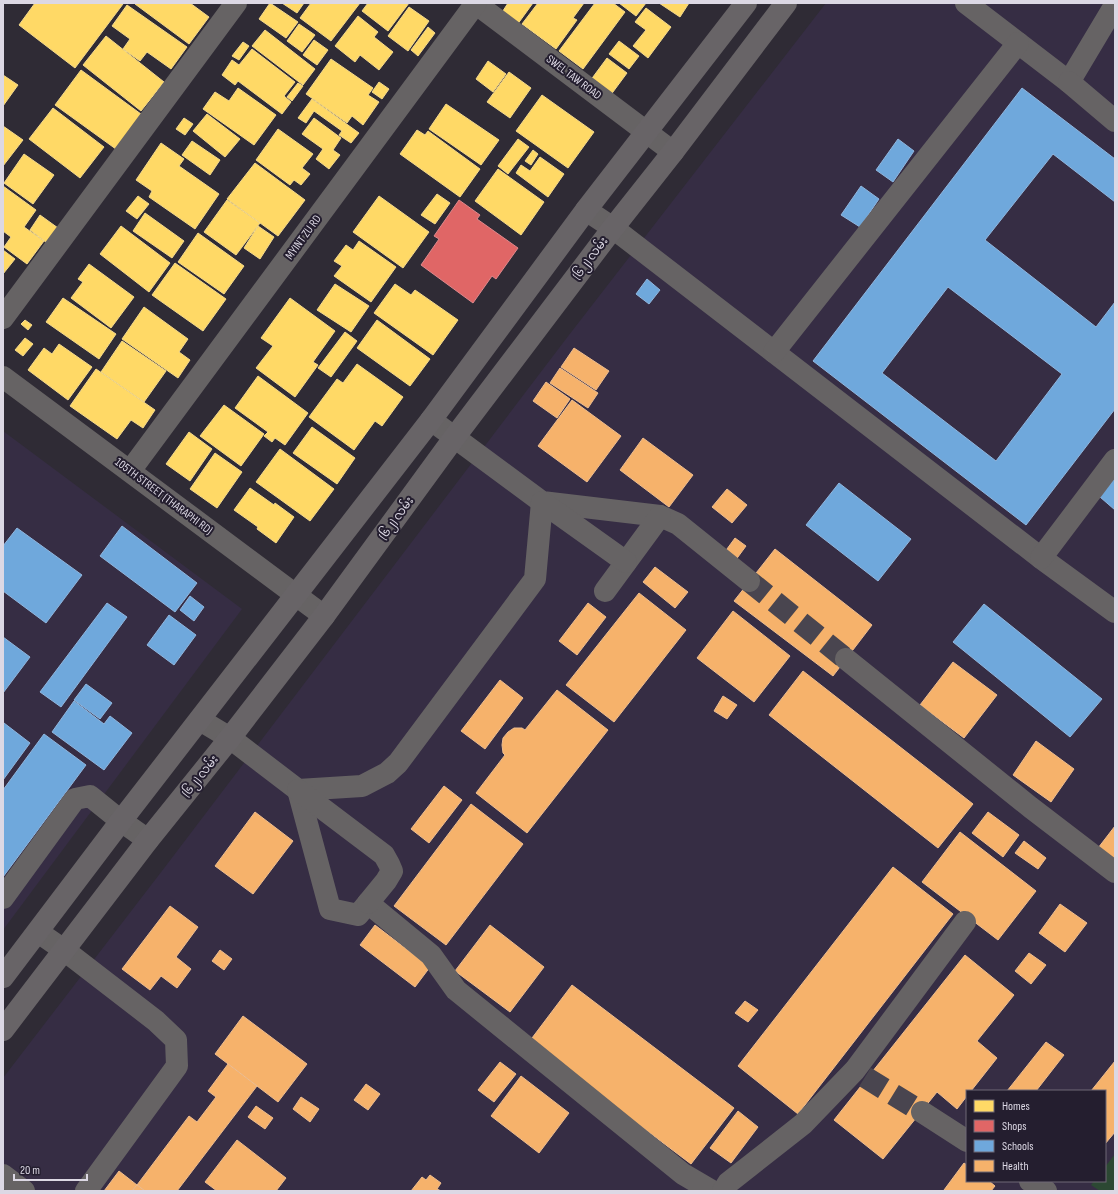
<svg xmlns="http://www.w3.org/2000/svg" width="1118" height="1194" viewBox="0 0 1118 1194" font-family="'Sofia Sans Condensed','Noto Sans Myanmar',sans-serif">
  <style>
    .built { fill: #362d44; fill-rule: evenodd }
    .green { fill: #2c4833 }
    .homes { fill: #ffd966; stroke: #f4d98c }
    .shops { fill: #e06666; stroke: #df888c }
    .schools { fill: #6fa8dc; stroke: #90b6de; fill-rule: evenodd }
    .health { fill: #f6b26b; stroke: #eebd8f }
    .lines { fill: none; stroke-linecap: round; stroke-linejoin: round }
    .minor-tunnel { stroke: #49454f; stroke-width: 22; stroke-dasharray: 22 11; stroke-linecap: butt }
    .minor { stroke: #666364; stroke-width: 22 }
    .major { stroke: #686467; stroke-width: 22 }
    .labels { text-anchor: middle; stroke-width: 4; stroke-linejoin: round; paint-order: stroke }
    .street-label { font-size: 12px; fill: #dcd8e4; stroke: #241e2f }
  </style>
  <rect width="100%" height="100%" fill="#2f2b35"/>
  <g class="built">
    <path d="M826,3h289v1188h-1112v-113l162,-211 404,-532zM967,1091h138v90h-138z"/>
    <polygon points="3,431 242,609 3,930"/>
  </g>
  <polygon class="green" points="1115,1154 1115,1191 1100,1191 1091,1185 1094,1181 1105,1181 1105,1167"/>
  <g class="homes">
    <polygon points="35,3 122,3 123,4 75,68 19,25"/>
    <polygon points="135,3 190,3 209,17 189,44 135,4"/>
    <polygon points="270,3 298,22 286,38 259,19"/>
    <polygon points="282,3 304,3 297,13"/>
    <polygon points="311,3 360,3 331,41 300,18"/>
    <polygon points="368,3 409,3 388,31 362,11"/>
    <polygon points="508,3 533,3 517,25 501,14"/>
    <polygon points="538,3 584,3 573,18 577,20 556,49 522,24"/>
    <polygon points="595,3 613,3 625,12 583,69 559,51"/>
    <polygon points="619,3 646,3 636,16"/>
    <polygon points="659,3 689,3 680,17"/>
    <polygon points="127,5 187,47 171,69 147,52 140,61 123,49 130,39 112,26"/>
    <polygon points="409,7 429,21 408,51 388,36"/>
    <polygon points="646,8 671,27 648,58 633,46 646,30 635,22"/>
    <polygon points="358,16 378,32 374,37 393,52 379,70 360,55 355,62 335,46"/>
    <polygon points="299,24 315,35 302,52 287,41"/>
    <polygon points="428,27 435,33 418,56 411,50"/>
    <polygon points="265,30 315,69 303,85 252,46"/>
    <polygon points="106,36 164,82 141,111 83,65"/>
    <polygon points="314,40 328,50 317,65 303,55"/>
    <polygon points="619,41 639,56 629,69 609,54"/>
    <polygon points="243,42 249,46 239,60 232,56"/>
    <polygon points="252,49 295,82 284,96 291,102 282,114 238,81 235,85 222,75 232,60 239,65"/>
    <polygon points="607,58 627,73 610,96 590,81"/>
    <polygon points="331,59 373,88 368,95 379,102 363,125 352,116 347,123 306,94"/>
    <polygon points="488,61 506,74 493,92 476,79"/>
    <polygon points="81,70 145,117 120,152 55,105"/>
    <polygon points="509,72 531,88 510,118 487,102"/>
    <polygon points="3,75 18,85 3,106"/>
    <polygon points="379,82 389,89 382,99 372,92"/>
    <polygon points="298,83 303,86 292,101 287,97"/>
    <polygon points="238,88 276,115 254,145 203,109 215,92 229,101"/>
    <polygon points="542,95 594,132 568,168 516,131"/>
    <polygon points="312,99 359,133 351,143 339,135 342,131 314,111 306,123 298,118"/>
    <polygon points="446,104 499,140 481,165 429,129"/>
    <polygon points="53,108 104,147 80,178 29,139"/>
    <polygon points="207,114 240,139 225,157 193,131"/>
    <polygon points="184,118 193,124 185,135 176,129"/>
    <polygon points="314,118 341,138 333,150 340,155 329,169 316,159 323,149 302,134"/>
    <polygon points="3,126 23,140 3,166"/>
    <polygon points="278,129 313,154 302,168 310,174 301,185 294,180 290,185 256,160"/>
    <polygon points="417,130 425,135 428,131 480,169 460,197 400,154"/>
    <polygon points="518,139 529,147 508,174 498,166"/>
    <polygon points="192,141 220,160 210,175 182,155"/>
    <polygon points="161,143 184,159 179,166 219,194 195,229 149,197 152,191 136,180"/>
    <polygon points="533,150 538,154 531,165 525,161"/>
    <polygon points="24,154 54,175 33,204 4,183"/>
    <polygon points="540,157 564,174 548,197 516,173 521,165 530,171"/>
    <polygon points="255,163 305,200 278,236 227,199"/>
    <polygon points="498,169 544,202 521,235 475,201"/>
    <polygon points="3,186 36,210 24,227 44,241 27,264 4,247 11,237 3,231"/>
    <polygon points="437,194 450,203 435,224 421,215"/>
    <polygon points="138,196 149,204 137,219 126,211"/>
    <polygon points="379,196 429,232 403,268 353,232"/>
    <polygon points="227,200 260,223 236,255 204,232"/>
    <polygon points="145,213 184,241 172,258 133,231"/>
    <polygon points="40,215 58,228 47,243 30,230"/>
    <polygon points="121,226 170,263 149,292 100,254"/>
    <polygon points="258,226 274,237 260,259 244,248"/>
    <polygon points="198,233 244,266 224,294 178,262"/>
    <polygon points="359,241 396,267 371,302 334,276 342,266 334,261 346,245 353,250"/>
    <polygon points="3,250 15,259 3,274"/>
    <polygon points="175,263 226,299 203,331 152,295"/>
    <polygon points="89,264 134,297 111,328 71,298 83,282 78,279"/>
    <polygon points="335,284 369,306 351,332 317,310"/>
    <polygon points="395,284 411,295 415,290 458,320 433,355 374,313"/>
    <polygon points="63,298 116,334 99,359 46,322"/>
    <polygon points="290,298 335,331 313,362 318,365 295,397 256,368 273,346 261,338"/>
    <polygon points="144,307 188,339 179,352 190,360 178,378 122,339"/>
    <polygon points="25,320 32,325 28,330 21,324"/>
    <polygon points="377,320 430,359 410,386 357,348"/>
    <polygon points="345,332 357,341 331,377 318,368"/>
    <polygon points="25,338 33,344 23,356 15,350"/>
    <polygon points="122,341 166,371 144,402 101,372"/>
    <polygon points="59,344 92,367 68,400 28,370 44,348 52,354"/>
    <polygon points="357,364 403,397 382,426 375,421 354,450 309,417 337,379 343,383"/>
    <polygon points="96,369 155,410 143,428 131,420 117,439 70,406"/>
    <polygon points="258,376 308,413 285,445 275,438 272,442 264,436 268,432 235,408"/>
    <polygon points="224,405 264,434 241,466 200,436"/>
    <polygon points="312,427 355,458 337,484 293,453"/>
    <polygon points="189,432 212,449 190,481 166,464"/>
    <polygon points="280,449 334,489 310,521 256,482"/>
    <polygon points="215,453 242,472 217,508 190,489"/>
    <polygon points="250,488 274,505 275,503 294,517 276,543 257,529 258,527 234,510"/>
  </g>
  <polygon class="shops" points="459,200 480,215 477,219 518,248 496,279 492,276 473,303 421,265 439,239 434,236"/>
  <g class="schools">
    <path d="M1022,88l93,71v43l-62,-48 -68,86 111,87 19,-25v107l-89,116 -213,-164zM948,287l114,87 -66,87 -114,-88z"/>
    <polygon points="898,139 914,151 893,182 876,170"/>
    <polygon points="861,186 879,199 860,227 841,215"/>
    <polygon points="647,279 660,290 649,304 636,294"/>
    <polygon points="1115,478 1115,510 1100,497"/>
    <polygon points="839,483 911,539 878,581 806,525"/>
    <polygon points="122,526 197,583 175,612 100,556"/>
    <polygon points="17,528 82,575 46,623 3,591 3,546"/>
    <polygon points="190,596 204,607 194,621 180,610"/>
    <polygon points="107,603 127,617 61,707 40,692"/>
    <polygon points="984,604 1102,699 1070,737 953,642"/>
    <polygon points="169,615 196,635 174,665 147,645"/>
    <polygon points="3,637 30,657 3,693"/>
    <polygon points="86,684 112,703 100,719 74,700"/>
    <polygon points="74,701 104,724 110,716 132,733 104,770 52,732"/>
    <polygon points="4,723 30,743 3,780 3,724"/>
    <polygon points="44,734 86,765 3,877 3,790"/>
  </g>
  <g class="health">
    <polygon points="574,348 609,371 596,390 561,367"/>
    <polygon points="560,368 598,393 588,408 550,383"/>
    <polygon points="546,382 570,399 557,418 533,401"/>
    <polygon points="572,400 621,436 587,482 538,446"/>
    <polygon points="643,438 693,475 669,507 620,470"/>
    <polygon points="727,489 747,505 732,523 712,507"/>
    <polygon points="735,538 746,546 735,561 724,553"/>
    <polygon points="775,549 872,625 833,676 734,601"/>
    <polygon points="655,567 688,592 675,608 643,582"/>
    <polygon points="639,593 686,630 614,722 566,685"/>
    <polygon points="588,603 606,617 577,655 559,641"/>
    <polygon points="733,611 790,656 754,702 697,658"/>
    <polygon points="953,662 997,695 964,738 920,705"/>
    <polygon points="803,671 973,804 938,848 769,715"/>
    <polygon points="500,680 523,698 485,749 461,731"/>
    <polygon points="557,690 608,730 527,833 476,793 505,755 503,753 502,745 503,738 508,732 514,728 522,728 525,730"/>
    <polygon points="723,696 737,705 727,719 714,711"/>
    <polygon points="1036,741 1074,769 1051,802 1013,775"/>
    <polygon points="444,786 462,800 429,843 411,829"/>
    <polygon points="471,804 523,844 446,945 394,906"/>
    <polygon points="255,812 293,841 253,894 215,866"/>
    <polygon points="988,812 1019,835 1003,857 972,833"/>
    <polygon points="1115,826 1115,867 1095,852"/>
    <polygon points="960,832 1036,891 998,940 922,882"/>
    <polygon points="1024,841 1046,858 1038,869 1015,853"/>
    <polygon points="893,867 953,914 798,1114 738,1066"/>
    <polygon points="1060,904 1087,923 1065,952 1039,933"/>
    <polygon points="170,906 198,927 176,957 191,969 177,988 161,976 150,990 122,969"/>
    <polygon points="375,925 430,967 415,987 360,945"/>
    <polygon points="490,925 544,967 510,1012 455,971"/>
    <polygon points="220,950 232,959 224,970 212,961"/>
    <polygon points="1029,953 1046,965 1031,984 1015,971"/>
    <polygon points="965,955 1014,995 977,1041 997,1058 971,1091 967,1091 967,1096 957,1109 937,1092 883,1159 834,1120"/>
    <polygon points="572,985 734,1108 691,1164 529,1042"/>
    <polygon points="745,1001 758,1010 748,1022 735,1013"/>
    <polygon points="243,1016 307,1064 278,1102 215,1054"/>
    <polygon points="1046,1042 1064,1055 1036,1091 1007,1091"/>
    <polygon points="1115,1061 1115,1132 1105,1144 1105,1091 1091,1091"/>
    <polygon points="500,1062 516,1074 494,1102 478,1090"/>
    <polygon points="228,1064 257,1086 177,1191 145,1191 137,1185 189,1116 197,1122 216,1097 208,1091"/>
    <polygon points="521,1076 569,1113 539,1153 491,1116"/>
    <polygon points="366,1084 380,1094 368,1110 354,1100"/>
    <polygon points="301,1097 319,1109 310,1122 293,1109"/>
    <polygon points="256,1106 273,1118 265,1129 248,1117"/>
    <polygon points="738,1111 758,1127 731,1163 710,1148"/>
    <polygon points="237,1140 286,1178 276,1191 217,1191 205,1182"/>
    <polygon points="964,1163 967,1165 967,1181 989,1181 995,1186 991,1191 946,1191 944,1190"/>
    <polygon points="119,1171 137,1185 132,1191 104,1191"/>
    <polygon points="430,1175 441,1183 437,1189 441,1191 411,1191 422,1177 426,1180"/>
    <polygon points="137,1185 145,1191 132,1191"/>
  </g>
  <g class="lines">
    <g class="minor-tunnel">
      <polyline points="749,581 846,659"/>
      <polyline points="865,1077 922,1112"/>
    </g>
    <g class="minor">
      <polyline points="475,3 673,152"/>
      <polyline points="966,3 1069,82 1115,5"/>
      <polyline points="1069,82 1115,121"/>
      <polyline points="586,210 613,228 1041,558 1115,612"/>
      <polyline points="3,318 236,3"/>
      <polyline points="774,352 1018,43"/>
      <polyline points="3,377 324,616"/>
      <polyline points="431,420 542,502 660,516 678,524 749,581"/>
      <polyline points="130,471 476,3"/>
      <polyline points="1041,558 1115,460"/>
      <polyline points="605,591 660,516"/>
      <polyline points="846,659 1030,807 1115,872"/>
      <polyline points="200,720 230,738 298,790 362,786 387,773 398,763 535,579 542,502 626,562"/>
      <polyline points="298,790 330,909 358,915 368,903 431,955 456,990 683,1174 712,1191"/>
      <polyline points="298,790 384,855 389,864 392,871 386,881 368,903"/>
      <polyline points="3,898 75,799 90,796 121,821 148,840"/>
      <polyline points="38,932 64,950 156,1021 176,1040 177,1066 86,1191"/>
      <polyline points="922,1112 967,1141"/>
      <polyline points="3,1175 24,1191"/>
      <polyline points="1030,1181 1046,1191"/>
      <polyline points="723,1191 728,1183 803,1124 855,1070 965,922"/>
    </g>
    <g class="major">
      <polyline points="3,977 121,821 431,420 586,210 746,3"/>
      <polyline points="3,1030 148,840 230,738 324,616 454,438 613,228 673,152 786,3"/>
    </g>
  </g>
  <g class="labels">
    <g class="street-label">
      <text transform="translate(574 77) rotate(37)" y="4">SWEL TAW ROAD</text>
      <text transform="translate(303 237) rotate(-54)" y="4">MYINT ZU RD</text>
      <text transform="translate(590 258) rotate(-53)" y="4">(၆၂) လမ်း</text>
      <text transform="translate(164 496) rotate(37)" y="4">105TH STREET (THARAPHI RD)</text>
      <text transform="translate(396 518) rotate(-54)" y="4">(၆၂) လမ်း</text>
      <text transform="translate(200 776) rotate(-51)" y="4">(၆၂) လမ်း</text>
    </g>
  </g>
  <rect width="1118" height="1194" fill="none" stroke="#dcd8e4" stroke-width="8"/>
  <rect x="966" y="1090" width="140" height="92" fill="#241e2f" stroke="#6e6877"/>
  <rect x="974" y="1100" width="20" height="12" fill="#ffd966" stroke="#6e6877"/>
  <text x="1002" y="1110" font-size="12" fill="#dcd8e4">Homes</text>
  <rect x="974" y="1120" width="20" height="12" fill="#e06666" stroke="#6e6877"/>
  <text x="1002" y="1130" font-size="12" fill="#dcd8e4">Shops</text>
  <rect x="974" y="1140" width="20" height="12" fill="#6fa8dc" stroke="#6e6877"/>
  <text x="1002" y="1150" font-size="12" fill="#dcd8e4">Schools</text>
  <rect x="974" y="1160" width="20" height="12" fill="#f6b26b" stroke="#6e6877"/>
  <text x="1002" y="1170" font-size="12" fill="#dcd8e4">Health</text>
  <path d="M14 1174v6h73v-6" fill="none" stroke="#dcd8e4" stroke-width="2"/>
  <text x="20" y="1174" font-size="12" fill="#dcd8e4" stroke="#241e2f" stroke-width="3" paint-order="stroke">20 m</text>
</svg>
